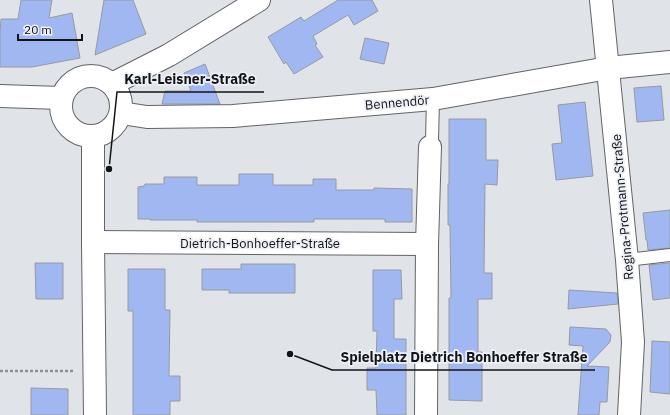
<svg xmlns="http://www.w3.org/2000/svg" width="670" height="415" viewBox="0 0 670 415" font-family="'IBM Plex Sans',sans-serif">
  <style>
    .building { fill: #a0b7f2; stroke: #989a9f }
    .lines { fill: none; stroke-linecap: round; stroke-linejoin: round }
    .service-casing { stroke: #626469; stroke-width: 14 }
    .minor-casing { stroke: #626469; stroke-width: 24 }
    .path { stroke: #8e9094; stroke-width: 2.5; stroke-dasharray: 3 2; stroke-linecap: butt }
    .service { stroke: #fff; stroke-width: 12 }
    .minor { stroke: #fff; stroke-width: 22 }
    .labels { text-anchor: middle; stroke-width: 3.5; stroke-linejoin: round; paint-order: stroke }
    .street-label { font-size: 13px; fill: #131416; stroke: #edf0f6 }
    .leader { fill: none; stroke: #131416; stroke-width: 1.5 }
    .callout-dot { fill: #131416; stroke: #edf0f6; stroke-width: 1.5 }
    .callout-label { font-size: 14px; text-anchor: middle; font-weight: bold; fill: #131416; stroke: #edf0f6; stroke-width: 3.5; stroke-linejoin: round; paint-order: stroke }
  </style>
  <rect width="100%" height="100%" fill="#e0e3e8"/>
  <g class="building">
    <polygon points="21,0 52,0 49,18 72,13 80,58 32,67 0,67 0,32 1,19 18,19"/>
    <polygon points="104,0 133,0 146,34 95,55"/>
    <polygon points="338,0 372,0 378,11 354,25 348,15 313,36 317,44 315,45 323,57 294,74 286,62 284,64 268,37 301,17 304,21"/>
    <polygon points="365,38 389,43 384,64 360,59"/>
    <polygon points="205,64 220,104 162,104 165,91 191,91 184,73"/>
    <polygon points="661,86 664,120 637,122 634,88"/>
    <polygon points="585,102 593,176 556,180 552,144 562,143 558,105"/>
    <polygon points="449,119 486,119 486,160 498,160 497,185 485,184 484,273 492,273 492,299 478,299 478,352 482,352 482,401 449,400 449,298 451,298 450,225 448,225 448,184 449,184"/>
    <polygon points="239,174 273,174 273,185 313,185 313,179 336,179 336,190 374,190 374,188 412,189 412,222 385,222 385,219 314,219 314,222 197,222 197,220 150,220 150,219 138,219 138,187 144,186 145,184 164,184 164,177 197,177 197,185 239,185"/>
    <polygon points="670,210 670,248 648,250 647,240 646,240 643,213"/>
    <polygon points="35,263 63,263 63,299 36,299"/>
    <polygon points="670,263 670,298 653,300 649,265"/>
    <polygon points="241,264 295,264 295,293 229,293 229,290 202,290 202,269 241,269"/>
    <polygon points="128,269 165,269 165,310 170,310 169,376 180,376 180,401 170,401 170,415 133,415 133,311 128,311"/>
    <polygon points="373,270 401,270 402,299 394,299 394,339 406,339 406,415 377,415 376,390 367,390 367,368 376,368 377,331 373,331"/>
    <polygon points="569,290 617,293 618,304 568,309"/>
    <polygon points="570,327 606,329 611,335 610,342 587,366 609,367 607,402 600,402 599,415 578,415 583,346 569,345"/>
    <polygon points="652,341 670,342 670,394 650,392"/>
    <polygon points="31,388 68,389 68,415 31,415"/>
  </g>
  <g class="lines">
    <g class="service-casing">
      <g id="service">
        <polyline points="430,147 432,140 433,99"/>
        <polyline points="627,260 670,255"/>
      </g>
    </g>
    <g class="minor-casing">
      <g id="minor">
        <polyline points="601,0 627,260 633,342 629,415"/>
        <circle cx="91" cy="106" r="30"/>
        <polyline points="112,84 169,55 259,0"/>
        <polyline points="0,96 61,98"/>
        <polyline points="121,113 147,117 233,116 433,99 608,68 670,62"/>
        <polyline points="93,137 93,242 95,415"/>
        <polyline points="93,242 427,244"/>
        <polyline points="426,415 427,244 430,147"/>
      </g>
    </g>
    <polyline class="path" points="0,371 73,371"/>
    <use href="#service" class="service"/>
    <use href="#minor" class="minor"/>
  </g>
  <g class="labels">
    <g class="street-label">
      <text transform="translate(397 102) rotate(-5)" y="5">Bennendör</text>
      <text transform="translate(622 207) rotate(-95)" y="5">Regina-Protmann-Straße</text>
      <text x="260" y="248">Dietrich-Bonhoeffer-Straße</text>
    </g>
  </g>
  <path class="leader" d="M109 169L117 92H264M290 354L332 370H595"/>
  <g class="callout-dot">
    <circle cx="109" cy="169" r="4"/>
    <circle cx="290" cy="354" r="4"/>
  </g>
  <g class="callout-label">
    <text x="190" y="84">Karl-Leisner-Straße</text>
    <text x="464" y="362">Spielplatz Dietrich Bonhoeffer Straße</text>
  </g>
  <path d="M18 34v6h64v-6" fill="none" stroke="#131416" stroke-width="2"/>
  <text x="24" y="34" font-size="12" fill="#131416" stroke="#edf0f6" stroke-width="3" paint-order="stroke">20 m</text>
</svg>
